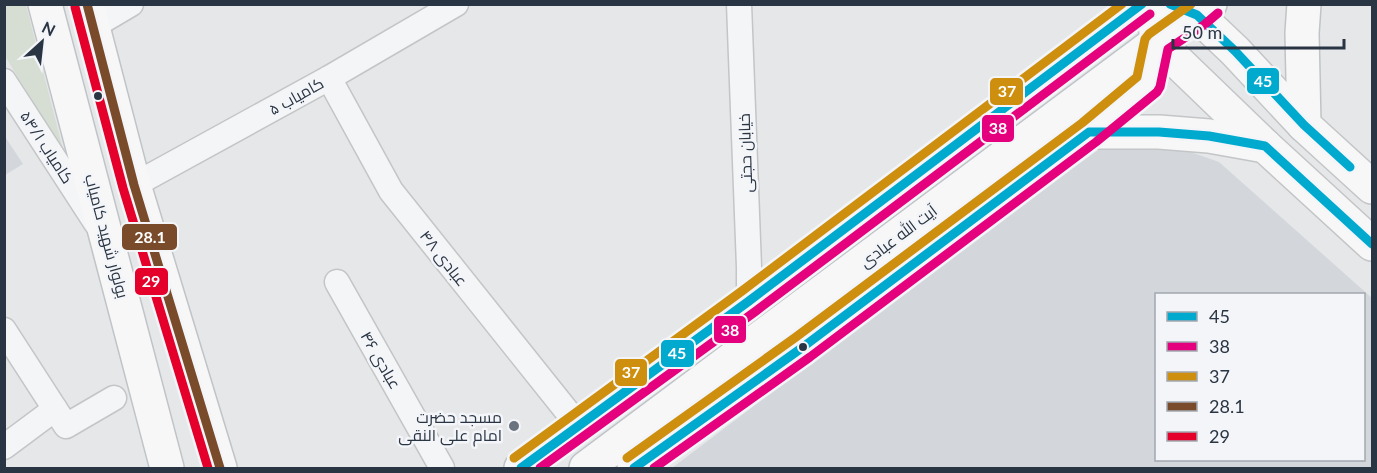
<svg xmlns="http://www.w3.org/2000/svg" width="1377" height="473" viewBox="0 0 1377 473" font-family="Lato,Cairo,sans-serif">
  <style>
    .built { fill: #d3d7dc; fill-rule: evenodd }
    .green { fill: #d6ded4 }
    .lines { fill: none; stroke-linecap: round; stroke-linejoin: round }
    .street-casing { stroke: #c3c5c7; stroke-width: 27 }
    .secondary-casing { stroke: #c3c5c7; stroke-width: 36 }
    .primary-casing { stroke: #c0c4c7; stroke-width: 36 }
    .street { stroke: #f4f5f6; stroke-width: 24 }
    .secondary { stroke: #f7f7f8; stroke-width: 33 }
    .primary { stroke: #f7f7f8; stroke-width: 33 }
    .bus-1-casing { stroke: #f3f5f8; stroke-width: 14 }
    .bus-2-casing { stroke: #f3f5f8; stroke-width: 14 }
    .bus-3-casing { stroke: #f3f5f8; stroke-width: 14 }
    .bus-4-casing { stroke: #f3f5f8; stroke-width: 14 }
    .bus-5-casing { stroke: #f3f5f8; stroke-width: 14 }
    .bus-1 { stroke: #00a9ce; stroke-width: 9 }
    .bus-2 { stroke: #e5007d; stroke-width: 9 }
    .bus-3 { stroke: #ce8f0e; stroke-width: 9 }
    .bus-4 { stroke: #7a4b2a; stroke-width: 9 }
    .bus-5 { stroke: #e4002b; stroke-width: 9 }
    .bus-dot { fill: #2a3544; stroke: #f3f5f8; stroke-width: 2 }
    .poi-dot { fill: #6b737e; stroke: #f3f5f8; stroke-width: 2 }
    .labels { text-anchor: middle; stroke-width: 5; stroke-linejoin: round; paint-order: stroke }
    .street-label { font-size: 16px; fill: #2a3544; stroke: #f3f5f8 }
    .poi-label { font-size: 16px; fill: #2a3544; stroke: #f3f5f8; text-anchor: end }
    .line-badge { stroke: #f3f5f8; stroke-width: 2 }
    .badge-label { font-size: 16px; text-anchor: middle; font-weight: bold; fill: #fff }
  </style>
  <rect width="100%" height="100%" fill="#e5e7e9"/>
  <g class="built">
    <polygon points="4,135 23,164 5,175 4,175"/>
    <path d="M1123,143l62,7 34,12 153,136v170h-700l269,-204 157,-114zM1156,294h208v166h-208z"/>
  </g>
  <polygon class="green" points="8,5 26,5 64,153 5,56 5,6"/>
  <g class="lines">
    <g class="street-casing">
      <g id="street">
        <polyline points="739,4 749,267 749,301"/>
        <polyline points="92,27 131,4"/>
        <polyline points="329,78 391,191 578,425"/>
        <polyline points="4,81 96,223"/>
        <polyline points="134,185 329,78 456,4"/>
        <polyline points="337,282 442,468"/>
        <polyline points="4,330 66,426 114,398"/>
        <polyline points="4,447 55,409"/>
      </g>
    </g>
    <g class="secondary-casing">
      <g id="secondary">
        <polyline points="1153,4 1157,42 1265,146 1372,244"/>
        <polyline points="1169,4 1197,15 1235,51 1304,125 1372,187"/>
        <polyline points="1089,132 1159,132 1209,136 1265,146"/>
        <polyline points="634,468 803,347 1089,132 1148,84 1157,42"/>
      </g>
    </g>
    <g class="primary-casing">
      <g id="primary">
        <polyline points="45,4 167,468"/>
        <polyline points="87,4 134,185 220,468"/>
        <polyline points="1304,4 1302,33 1304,125"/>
        <polyline points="521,468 578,425 749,301 1143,4"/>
        <polyline points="586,468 1157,42 1197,15 1210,4"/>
      </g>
    </g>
    <use href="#street" class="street"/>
    <use href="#secondary" class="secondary"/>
    <use href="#primary" class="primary"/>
    <g class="bus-1-casing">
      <g id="bus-1">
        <polyline points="1170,4 1197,15 1235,51 1304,125 1350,167"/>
        <polyline points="521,468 749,301 1142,4"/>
        <polyline points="634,468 803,347 1089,132 1159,132 1209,136 1265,146 1372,244"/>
      </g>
    </g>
    <g class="bus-2-casing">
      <g id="bus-2">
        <polyline points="540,468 756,311 1150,14"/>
        <polyline points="654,468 810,357 1096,142 1157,92 1160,87 1168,49 1204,25 1218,13"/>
      </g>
    </g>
    <g class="bus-3-casing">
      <g id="bus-3">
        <polyline points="514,458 742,291 1122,4"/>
        <polyline points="627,458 796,337 1082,123 1137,77 1145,39 1149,34 1191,4"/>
      </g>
    </g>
    <g class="bus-4-casing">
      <polyline id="bus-4" points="87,4 134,185 220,468"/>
    </g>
    <g class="bus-5-casing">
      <polyline id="bus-5" points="75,7 123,188 208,468"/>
    </g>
    <use href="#bus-1" class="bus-1"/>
    <use href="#bus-2" class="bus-2"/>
    <use href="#bus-3" class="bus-3"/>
    <use href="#bus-4" class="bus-4"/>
    <use href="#bus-5" class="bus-5"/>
  </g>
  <g class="bus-dot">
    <circle cx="98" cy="96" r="5"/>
    <circle cx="803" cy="347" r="5"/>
  </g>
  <circle class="poi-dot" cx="514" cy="426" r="6"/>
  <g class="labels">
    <g class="street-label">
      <text transform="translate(296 96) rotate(-29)" y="6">کامیاب ۵</text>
      <text transform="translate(47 147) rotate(57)" y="6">کامیاب ۵۴/۱</text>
      <text transform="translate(745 153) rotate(-92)" y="6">خیابان حجتی</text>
      <text transform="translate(107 236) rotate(75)" y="6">بولوار شهید کامیاب</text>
      <text transform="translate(898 236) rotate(-37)" y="6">آیت الله عبادی</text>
      <text transform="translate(444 258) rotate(52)" y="6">عبادی ۴۸</text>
      <text transform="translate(381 360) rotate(60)" y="6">عبادی ۴۶</text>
    </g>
    <g class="poi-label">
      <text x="502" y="423">مسجد حضرت<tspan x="502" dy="18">امام علی النقی</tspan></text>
    </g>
  </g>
  <g class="line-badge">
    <rect x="1246" y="67" width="34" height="28" rx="6" fill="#00a9ce"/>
    <rect x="989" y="77" width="35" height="29" rx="6" fill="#ce8f0e"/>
    <rect x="981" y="114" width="34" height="29" rx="6" fill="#e5007d"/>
    <rect x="121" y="223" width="57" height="28" rx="6" fill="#7a4b2a"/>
    <rect x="134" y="267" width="35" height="29" rx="6" fill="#e4002b"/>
    <rect x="713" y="315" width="34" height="29" rx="6" fill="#e5007d"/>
    <rect x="660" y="339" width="35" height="29" rx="6" fill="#00a9ce"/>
    <rect x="614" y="358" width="34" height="29" rx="6" fill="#ce8f0e"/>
  </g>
  <g class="badge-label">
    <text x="1263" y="87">45</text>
    <text x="1007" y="97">37</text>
    <text x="998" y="134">38</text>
    <text x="150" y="243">28.1</text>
    <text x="151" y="287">29</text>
    <text x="730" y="336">38</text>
    <text x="677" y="359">45</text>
    <text x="631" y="378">37</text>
  </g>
  <rect width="1377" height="473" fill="none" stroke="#2a3544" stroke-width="12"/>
  <rect x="1155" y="293" width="210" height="168" fill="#f3f5f8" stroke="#a3a8b0" stroke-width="1.5"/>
  <rect x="1167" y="312" width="30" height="9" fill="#00a9ce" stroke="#a3a8b0" stroke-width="1.5"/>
  <text x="1209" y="323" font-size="18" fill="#2a3544">45</text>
  <rect x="1167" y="342" width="30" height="9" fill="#e5007d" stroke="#a3a8b0" stroke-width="1.5"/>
  <text x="1209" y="353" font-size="18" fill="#2a3544">38</text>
  <rect x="1167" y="372" width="30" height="9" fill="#ce8f0e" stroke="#a3a8b0" stroke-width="1.5"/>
  <text x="1209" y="383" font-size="18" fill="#2a3544">37</text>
  <rect x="1167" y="402" width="30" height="9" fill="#7a4b2a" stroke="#a3a8b0" stroke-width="1.5"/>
  <text x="1209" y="413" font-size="18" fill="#2a3544">28.1</text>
  <rect x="1167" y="432" width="30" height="9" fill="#e4002b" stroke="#a3a8b0" stroke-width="1.5"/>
  <text x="1209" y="443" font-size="18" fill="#2a3544">29</text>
  <g transform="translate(42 42) rotate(27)" stroke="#f3f5f8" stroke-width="4.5" paint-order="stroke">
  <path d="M0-4.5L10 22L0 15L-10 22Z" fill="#2a3544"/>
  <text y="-9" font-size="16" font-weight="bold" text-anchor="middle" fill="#2a3544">N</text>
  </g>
  <path d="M1173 39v9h171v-9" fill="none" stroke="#2a3544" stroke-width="3"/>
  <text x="1182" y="39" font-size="18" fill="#2a3544" stroke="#f3f5f8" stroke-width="4.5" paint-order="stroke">50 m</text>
</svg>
